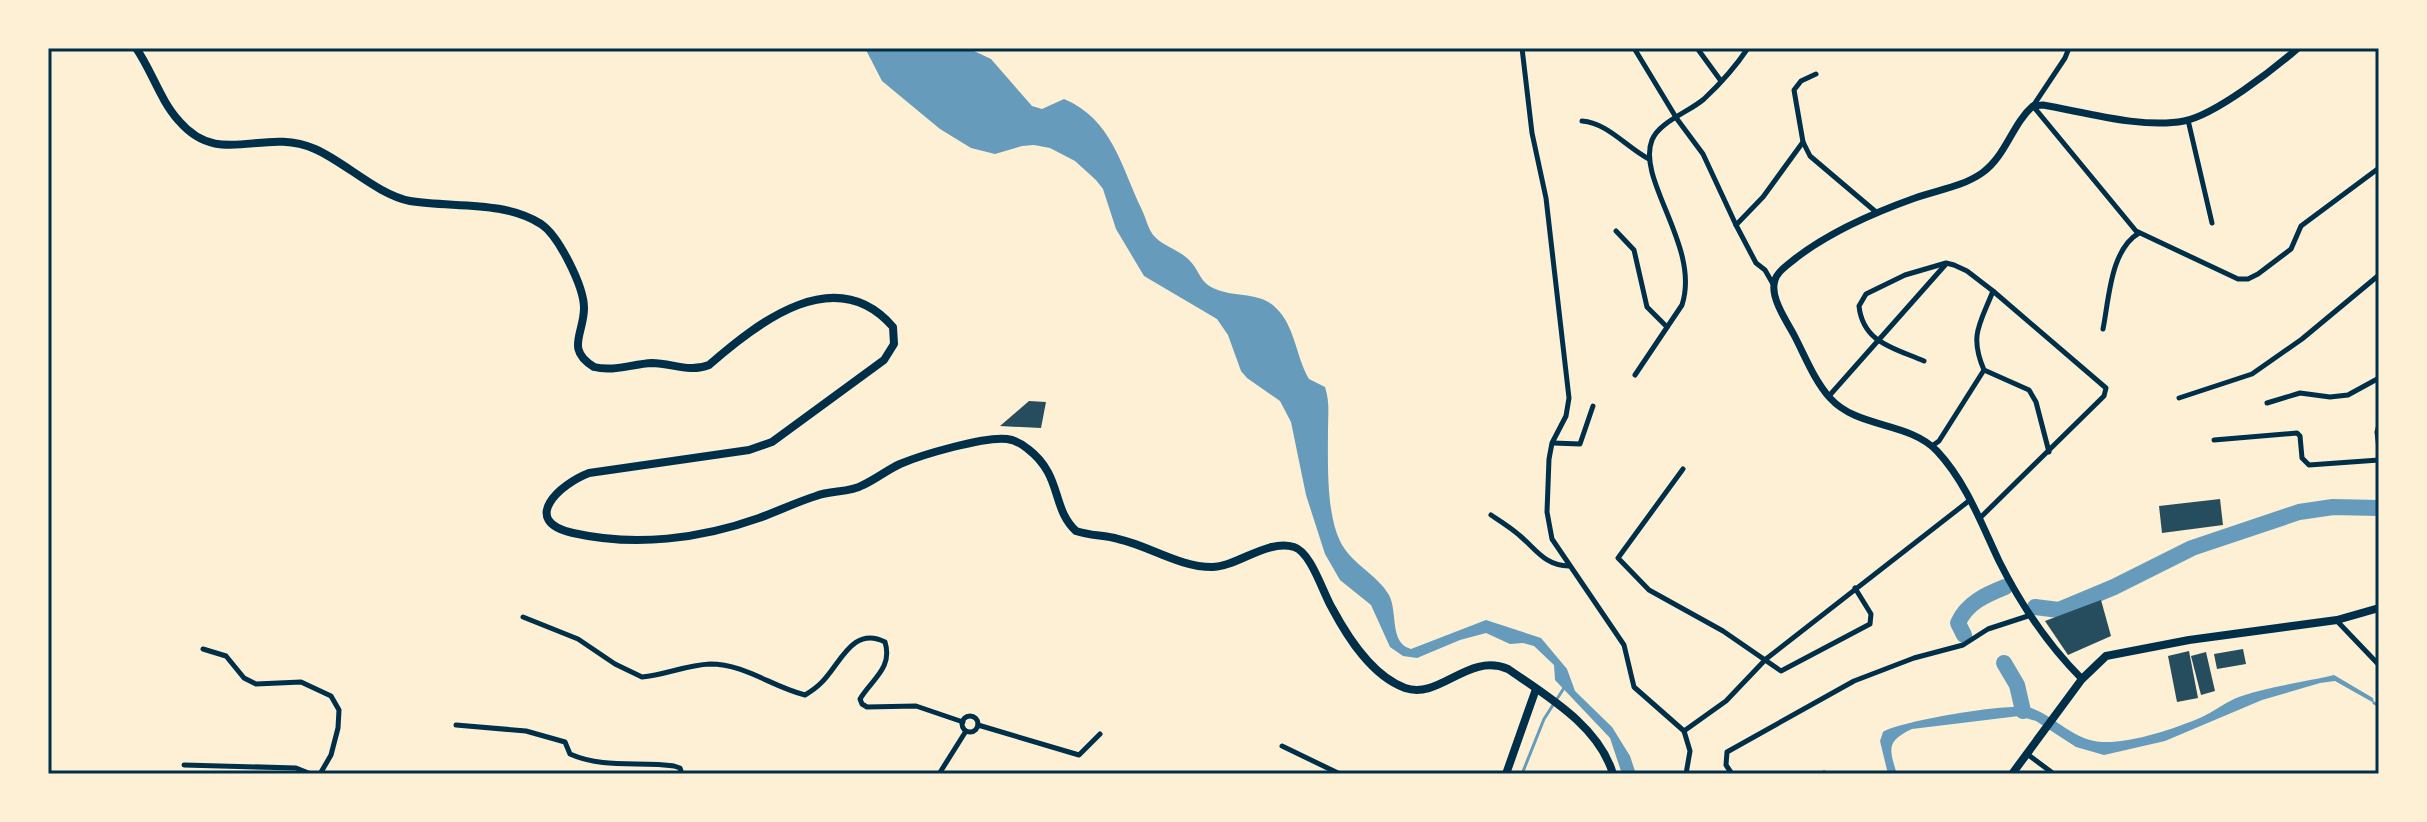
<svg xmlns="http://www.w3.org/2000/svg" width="2427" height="822" viewBox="0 0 2427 822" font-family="'Fira Sans',sans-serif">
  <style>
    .water { fill: #669bbc }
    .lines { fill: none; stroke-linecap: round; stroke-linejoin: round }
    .stream { stroke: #669bbc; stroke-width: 3 }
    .river { stroke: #669bbc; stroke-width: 16 }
    .building { fill: #264d5e }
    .minor { stroke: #003049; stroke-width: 5 }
    .secondary { stroke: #003049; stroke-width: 7 }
    .primary { stroke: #003049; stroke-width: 8 }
    .trunk { stroke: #003049; stroke-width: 8 }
    .neatline { fill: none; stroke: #003049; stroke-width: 3 }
  </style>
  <rect width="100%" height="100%" fill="#fdf0d5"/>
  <g class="water">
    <path d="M865,48l107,2 19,9 41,47 10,3 22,-10c48,20 57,67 78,111 4,8 6,20 13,27 10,10 25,13 35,24 9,9 10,21 23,27 20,10 47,3 63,20 19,18 20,49 33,71l16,8c5,15 3,28 3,43 0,32 -2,82 12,111 11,23 37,33 49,54 9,17 0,48 22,54l75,-29 55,18 26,31 8,22 37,36 18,29 6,18h-14l-12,-36 -55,-58 -1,-15 -20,-19 -11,-3 -13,1 -24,-11 -26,7 -43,18 -14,-2 -13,-9 -19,-42 -31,-25 -15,-26 -19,-59 -15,-73 -11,-21 -33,-23 -6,-7 -13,-36 -11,-16 -73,-43 -28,-47 -13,-40 -7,-9 -21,-19 -25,-13 -16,-3 -12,1 -27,8 -24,-6 -31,-19 -58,-48z"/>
    <path d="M2334,675l39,23 1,5 -39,-22 -15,2 -58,17 -97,41 -61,14 -28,-8 -40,-26 -17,-5 -107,13c-26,12 -23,20 -15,45h-9l-8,-33 3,-9c18,-11 129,-30 148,-24 25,9 43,33 71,34 31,1 72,-13 100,-25 11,-5 21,-13 32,-18 26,-11 71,-17 100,-24z"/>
  </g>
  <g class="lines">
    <g class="stream">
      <polyline points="2374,703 2379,706"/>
      <polyline points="1522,774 1544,719 1564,688"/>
    </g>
    <g class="river">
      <polyline points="2035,607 2059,610 2114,587 2192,548 2299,512 2333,507 2379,508"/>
      <path d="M1964,635l-6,-12c9,-20 27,-28 47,-36"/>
      <polyline points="2004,663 2017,685 2023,711"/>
    </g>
  </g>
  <g class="building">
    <polygon points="1029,401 1046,402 1041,428 1000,426"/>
    <polygon points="2220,499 2223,525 2162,533 2159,506"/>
    <polygon points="2101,600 2111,636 2068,655 2045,621"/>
    <polygon points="2243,649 2246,664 2217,669 2214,654"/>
    <polygon points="2189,651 2198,698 2177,702 2168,656"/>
    <polygon points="2206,652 2215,691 2201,695 2191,656"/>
  </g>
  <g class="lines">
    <g class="minor">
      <polyline points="1522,48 1532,133 1546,198 1569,398 1566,416 1552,443 1549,459 1547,512 1552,539 1624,645 1634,687 1684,731 1690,751 1686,774"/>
      <polyline points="1616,48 1635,48"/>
      <polyline points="1634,48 1677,119 1703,154 1736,225 1756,263 1765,270 1773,284"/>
      <polyline points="1697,48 1721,81"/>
      <polyline points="2069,48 2065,58 2033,106 2136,231 2238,279 2248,279 2258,274 2291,249 2301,226 2379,168"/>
      <polyline points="1816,74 1801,81 1794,90 1803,142 1810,156 1876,212"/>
      <polyline points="2188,120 2212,223"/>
      <path d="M1582,121c26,2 44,26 67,38"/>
      <polyline points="1736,225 1763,197 1803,142"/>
      <polyline points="1616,231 1634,250 1647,307 1667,327"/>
      <path d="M1993,291c-13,33 -24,44 -9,79l45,20 7,12 13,50"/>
      <path d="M2103,329c6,-29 7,-79 36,-96"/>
      <path d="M1924,361c-30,-13 -61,-18 -65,-55l7,-12 39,-19 41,-12 8,2 13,6 26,20 113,97 -2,8 -123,121"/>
      <path d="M1635,375l47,-70c19,-58 -46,-125 -30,-165 7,-18 37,-28 52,-41 16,-15 32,-33 44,-51"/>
      <polyline points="1829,396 1946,264"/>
      <polyline points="2179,398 2252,374 2302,339 2379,275"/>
      <polyline points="2267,403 2300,393 2330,397 2348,395 2379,378"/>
      <polyline points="2379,425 2377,432 2379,449"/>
      <polyline points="2214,440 2297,433 2300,436 2302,458 2309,465 2379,460"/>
      <polyline points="1553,443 1580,444 1593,406"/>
      <polyline points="1932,446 1939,441 1984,370"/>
      <polyline points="1683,469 1618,558 1649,590 1723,631 1781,671 1870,624 1871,614 1855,588"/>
      <path d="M1491,515c9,6 19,12 28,20 17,14 26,31 50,31"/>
      <path d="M523,617l55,22 37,25 27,13c23,-2 44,-12 68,-13 35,0 62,23 95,31 5,-3 11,-7 16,-12 19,-18 31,-58 64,-41 8,26 -13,37 -25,57l2,5 5,3 49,-1 47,16"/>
      <polyline points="2337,621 2379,665"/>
      <polyline points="203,649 226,656 244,678 256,684 301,682 331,696 339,710 338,728 331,755 320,774"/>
      <circle cx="970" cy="724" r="8"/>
      <path d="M456,725l70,6 39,11 5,12c34,15 69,7 104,12l6,2 2,6"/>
      <polyline points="978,725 1079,755 1100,734"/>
      <polyline points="1684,731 1726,701 1766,659 1970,500"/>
      <polyline points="1282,746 1340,774"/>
      <polyline points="2027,754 2054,774"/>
      <polyline points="184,765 296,768 311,774"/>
      <polyline points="939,774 966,731"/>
      <polyline points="1732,774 1726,765 1727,752 1854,681 1914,658 1963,645 1988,629 2031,615"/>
      <polyline points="1822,774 1824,773"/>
    </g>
    <path class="secondary" d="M2082,679c-33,-33 -62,-76 -83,-118 -18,-38 -33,-79 -62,-110 -29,-30 -79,-22 -107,-53 -16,-18 -25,-42 -36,-63 -7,-13 -22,-35 -20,-50 0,-12 14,-20 22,-27 35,-27 77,-45 119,-60 22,-8 47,-11 67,-25 24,-17 30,-49 51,-67l10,-1c41,7 99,24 141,16 31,-6 90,-52 114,-73"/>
    <polyline class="primary" points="1506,774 1536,689"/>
    <g class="trunk">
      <path d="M136,48c16,23 24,52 43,73 41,48 84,5 136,28 30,13 63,46 95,52 42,7 93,-1 131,23 18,12 43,63 43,84 0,26 -19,41 10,59 19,5 38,-3 58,-4 20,0 37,10 57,2 49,-43 127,-104 184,-38l1,17 -10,16 -112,82 -23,8 -160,23c-29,11 -70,48 -16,60 62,14 127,6 186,-15 19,-7 38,-16 57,-22 15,-6 33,-3 47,-11 13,-6 24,-15 37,-21 21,-9 85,-28 107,-25 8,1 15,5 21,10 35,27 23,59 48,82 14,5 29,4 42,8 32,7 61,28 94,28 25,0 54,-28 82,-20 17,5 29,46 38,61 16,30 40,68 73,80 35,12 63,-36 103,-19 39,27 91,57 105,105"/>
      <polyline points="2012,774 2082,679 2106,656 2189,640 2337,620 2379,608"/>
    </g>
  </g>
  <rect width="2427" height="822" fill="none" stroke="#fdf0d5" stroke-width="100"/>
  <rect x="50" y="50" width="2327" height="722" class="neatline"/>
</svg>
